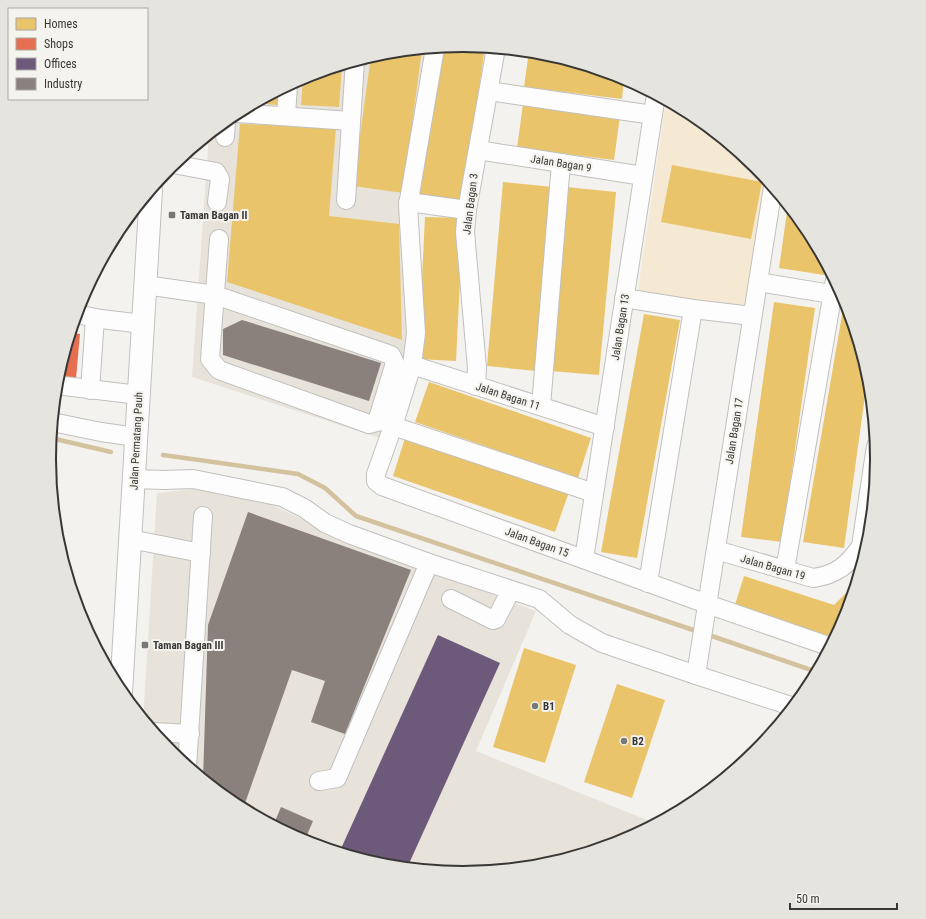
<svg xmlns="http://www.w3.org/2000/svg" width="926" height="919" viewBox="0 0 926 919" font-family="'Roboto Condensed',sans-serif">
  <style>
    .built { fill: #e7e3db }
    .green { fill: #f5e9d3 }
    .homes { fill: #e9c46a }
    .shops { fill: #e76f51 }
    .offices { fill: #6d597a }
    .industry { fill: #8a817c }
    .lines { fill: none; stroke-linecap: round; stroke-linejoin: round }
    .stream { stroke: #d4c29e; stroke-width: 4.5 }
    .minor-casing { stroke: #c1c0be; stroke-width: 20 }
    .major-casing { stroke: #c1c0be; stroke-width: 24 }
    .minor { stroke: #fdfdfd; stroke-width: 18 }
    .major { stroke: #fdfdfd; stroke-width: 22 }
    .poi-dot { fill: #7a7876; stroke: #f5f3ee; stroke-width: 1.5 }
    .labels { text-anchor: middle; stroke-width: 4; stroke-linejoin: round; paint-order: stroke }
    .street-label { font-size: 11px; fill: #383735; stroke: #f5f3ee }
    .poi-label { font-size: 11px; font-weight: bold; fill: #383735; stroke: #f5f3ee; text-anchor: start }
    .rim { fill: none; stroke: #383735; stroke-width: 2 }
  </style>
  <rect width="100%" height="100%" fill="#f4f2ef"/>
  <g class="built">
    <polygon points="428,48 401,212 410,335 383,439 192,377 209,134 233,115 305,76 382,53"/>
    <polygon points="203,488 251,495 338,536 536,611 476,751 657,824 621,843 544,866 463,874 382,866 304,842 233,804 170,752 143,720 157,493"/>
  </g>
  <polygon class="green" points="666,101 693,115 756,167 766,179 746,313 637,297"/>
  <g class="homes">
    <polygon points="463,45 485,47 463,201 416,194 438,48"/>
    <polygon points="422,49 403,193 353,186 371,56 382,53"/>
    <polygon points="529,51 544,53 622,77 624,78 622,99 524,87"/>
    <polygon points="342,65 339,107 301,105 303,78"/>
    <polygon points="278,91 277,105 255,103"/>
    <polygon points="523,104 620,116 614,160 517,148"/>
    <polygon points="240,124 336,127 329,216 399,224 402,340 227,282"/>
    <polygon points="672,165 762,182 751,239 661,222"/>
    <polygon points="503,182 553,187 536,371 487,366"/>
    <polygon points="566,187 616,192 599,375 550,371"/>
    <polygon points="788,205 808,229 825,263 824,275 779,268"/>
    <polygon points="425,217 463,218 456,361 418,359"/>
    <polygon points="774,302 815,308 782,542 741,537"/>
    <polygon points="843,309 849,310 868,374 844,548 803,542"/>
    <polygon points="644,314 680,320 637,558 601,552"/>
    <polygon points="429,382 591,438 578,478 415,422"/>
    <polygon points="406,435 569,492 555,532 393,476"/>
    <polygon points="744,576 834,605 856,583 846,618 834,640 734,608"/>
    <polygon points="524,648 576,665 545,763 493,747"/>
    <polygon points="617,684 665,700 632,798 584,782"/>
  </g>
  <polygon class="shops" points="70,333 80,334 75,390 58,389 58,375"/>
  <polygon class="offices" points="438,635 500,663 407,868 382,866 339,853"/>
  <g class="industry">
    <polygon points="242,320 381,363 369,401 223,355 223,329"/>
    <polygon points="248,512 411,570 345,734 311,722 325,681 292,670 243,809 233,804 203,779 208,625"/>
    <polygon points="281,807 313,821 304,842 273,826"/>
  </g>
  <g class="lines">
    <g class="stream">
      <polyline points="51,438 111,452"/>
      <polyline points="163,455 298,474 325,488 356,516 699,632"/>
      <polyline points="706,634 817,672"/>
    </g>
    <g class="minor-casing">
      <g id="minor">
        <polyline points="435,48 408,206 416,333 412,365 393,426 376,474 376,481 382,486 707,604 831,647"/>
        <polyline points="489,91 653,115"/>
        <polyline points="237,113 351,121"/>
        <polyline points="286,116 288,85"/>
        <polyline points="225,137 226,120"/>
        <polyline points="478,150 643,176"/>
        <polyline points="173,164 216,172 220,179 217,202"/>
        <polyline points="346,200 355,61"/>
        <polyline points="408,202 467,210"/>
        <polyline points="758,282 843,296"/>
        <polyline points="145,285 215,295 391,355 395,363 377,422 369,424 219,370 210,359 219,239"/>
        <polyline points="624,298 693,309 752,316"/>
        <polyline points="76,314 101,319 143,324"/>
        <polyline points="412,365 605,427"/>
        <polyline points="56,385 139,395"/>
        <polyline points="476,386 477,368 465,232 467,210 496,48"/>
        <polyline points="90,390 95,318"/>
        <polyline points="541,406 561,163"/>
        <polyline points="52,422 101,432 136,437"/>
        <polyline points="393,426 594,493"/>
        <polyline points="134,479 164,480 193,479 282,497 304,508 325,523 349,534 429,563 539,599 570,625 602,643 696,675 794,707"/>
        <polyline points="130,539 201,553"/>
        <path d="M716,550l97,28c23,-3 35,-13 48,-32l15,-100"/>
        <polyline points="584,559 656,95"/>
        <polyline points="785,570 835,280"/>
        <polyline points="648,583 693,309"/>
        <polyline points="451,599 493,620 496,619 511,590"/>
        <polyline points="696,675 773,187"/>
        <polyline points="153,732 190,734"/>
        <polyline points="187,767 203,516"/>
        <polyline points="319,781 337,778 429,563"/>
      </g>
    </g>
    <g class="major-casing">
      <polyline id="major" points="121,693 151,190"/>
    </g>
    <use href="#minor" class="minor"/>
    <use href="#major" class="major"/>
  </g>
  <g class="poi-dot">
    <rect x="168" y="211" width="8" height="8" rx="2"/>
    <rect x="141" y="641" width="8" height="8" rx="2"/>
    <circle cx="535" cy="706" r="4"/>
    <circle cx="624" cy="741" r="4"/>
  </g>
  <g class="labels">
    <g class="street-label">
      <text transform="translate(561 163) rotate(9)" y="4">Jalan Bagan 9</text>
      <text transform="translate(470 204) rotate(-83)" y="4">Jalan Bagan 3</text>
      <text transform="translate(620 327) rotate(-81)" y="4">Jalan Bagan 13</text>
      <text transform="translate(508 396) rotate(18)" y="4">Jalan Bagan 11</text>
      <text transform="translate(734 431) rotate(-81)" y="4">Jalan Bagan 17</text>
      <text transform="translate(136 441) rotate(-87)" y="4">Jalan Permatang Pauh</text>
      <text transform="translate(537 542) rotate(20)" y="4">Jalan Bagan 15</text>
      <text transform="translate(773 567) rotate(16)" y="4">Jalan Bagan 19</text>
    </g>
    <g class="poi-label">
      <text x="180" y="219">Taman Bagan II</text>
      <text x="153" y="649">Taman Bagan III</text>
      <text x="543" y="710">B1</text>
      <text x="632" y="745">B2</text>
    </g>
  </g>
  <path d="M0 0H926V919H0ZM56 459a407 407 0 1 1 814 0a407 407 0 1 1-814 0Z" fill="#e6e4df" fill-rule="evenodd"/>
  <path class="rim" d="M56 459a407 407 0 1 1 814 0a407 407 0 1 1-814 0Z"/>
  <rect x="8" y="8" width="140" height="92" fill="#f5f3ee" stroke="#a9a8a4"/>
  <rect x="16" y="18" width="20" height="12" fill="#e9c46a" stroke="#a9a8a4"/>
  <text x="44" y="28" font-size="12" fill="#383735">Homes</text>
  <rect x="16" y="38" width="20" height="12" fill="#e76f51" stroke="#a9a8a4"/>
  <text x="44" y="48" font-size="12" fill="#383735">Shops</text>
  <rect x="16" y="58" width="20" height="12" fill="#6d597a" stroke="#a9a8a4"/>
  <text x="44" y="68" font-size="12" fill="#383735">Offices</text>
  <rect x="16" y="78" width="20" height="12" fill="#8a817c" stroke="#a9a8a4"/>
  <text x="44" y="88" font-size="12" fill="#383735">Industry</text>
  <path d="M790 903v6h107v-6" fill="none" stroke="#383735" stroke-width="2"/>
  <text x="796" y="903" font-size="12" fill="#383735" stroke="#f5f3ee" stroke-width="3" paint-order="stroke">50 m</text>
</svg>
